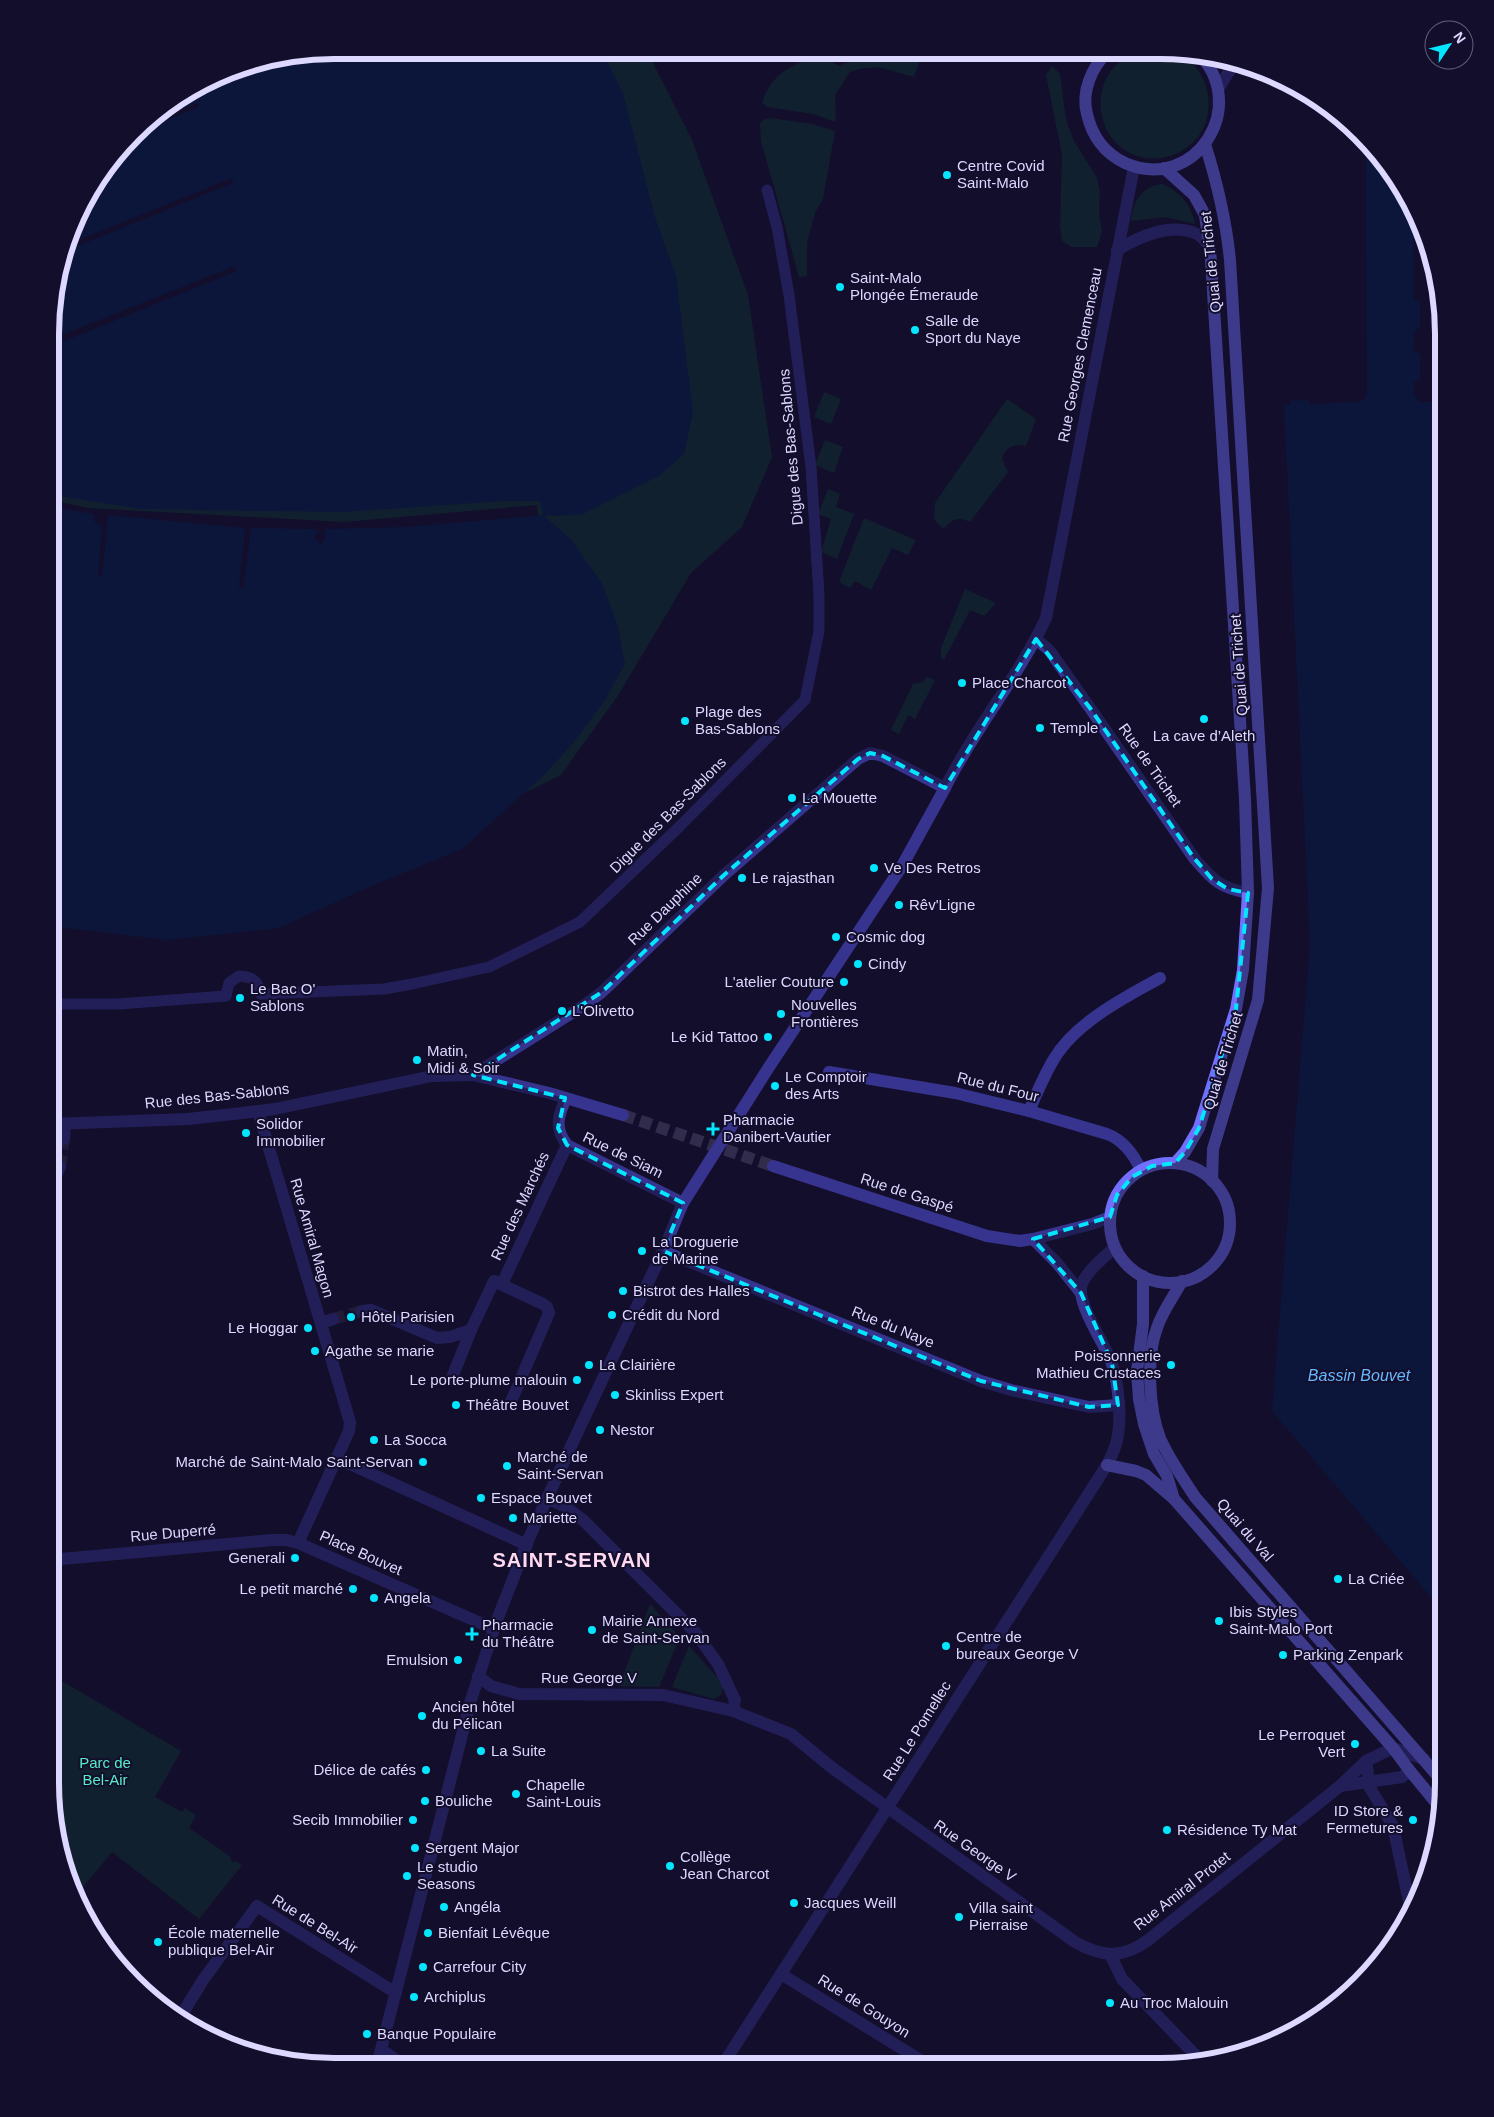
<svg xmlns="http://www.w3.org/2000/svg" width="1494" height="2117" viewBox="0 0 1494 2117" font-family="Arial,sans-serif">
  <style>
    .green { fill: #103634 }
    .water { fill: #051f4d }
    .pier { fill: #130e2b }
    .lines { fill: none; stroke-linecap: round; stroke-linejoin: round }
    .minor-tunnel { stroke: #312c4b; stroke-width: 12; stroke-dasharray: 12 6; stroke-linecap: butt }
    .pedestrian { stroke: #37348f; stroke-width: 11 }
    .minor { stroke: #37348f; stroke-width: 12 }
    .tertiary { stroke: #37348f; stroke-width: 12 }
    .secondary { stroke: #726fff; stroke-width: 12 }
    .marked { fill: none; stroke: #04e6ff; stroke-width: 4; stroke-dasharray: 10 6; stroke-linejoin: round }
    .poi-dot { fill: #04e6ff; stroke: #130e2b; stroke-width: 2 }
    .labels { text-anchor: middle; stroke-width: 4; stroke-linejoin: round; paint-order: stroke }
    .poi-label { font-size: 15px; fill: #dcd8ff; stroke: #130e2b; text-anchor: start }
    .street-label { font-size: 15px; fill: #dcd8ff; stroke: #130e2b }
    .park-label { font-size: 15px; fill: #56ecc7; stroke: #130e2b }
    .water-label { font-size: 16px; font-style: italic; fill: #66b8ff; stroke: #130e2b }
    .district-label { font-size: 20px; font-weight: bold; letter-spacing: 1px; fill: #ffdaf1; stroke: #130e2b }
    .rim { fill: none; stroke: #dcd8ff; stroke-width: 6 }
  </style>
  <rect width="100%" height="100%" fill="#130e2b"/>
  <g class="green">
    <polygon points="334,50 647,51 692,140 748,295 772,457 742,527 691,573 617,697 561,775 455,827 538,516 537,505 344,522 88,508 52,500 52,412"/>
    <path d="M1137,52c11,0 27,-2 38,1 34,11 44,60 22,85 -10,11 -22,18 -36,20 -64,7 -85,-83 -24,-106z"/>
    <path d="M821,55l18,11c24,-13 55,-10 82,-9l-7,20 -36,-10 -19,2 -9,3 -15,23 1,27 -23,-8 -46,-7 -5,-4c10,-31 30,-38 59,-48z"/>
    <polygon points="1052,66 1060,74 1066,120 1074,141 1097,178 1100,193 1099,212 1102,232 1097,247 1072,247 1062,241 1060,226 1062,155 1046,75"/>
    <polygon points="770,118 812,124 835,131 823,199 815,213 807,243 807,276 799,277 761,141 760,123 765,119"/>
    <path d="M1162,184c18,7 29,21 33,40l-29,-7 -35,4c1,-18 12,-36 31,-37z"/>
    <polygon points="824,392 841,399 831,424 814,417"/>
    <path d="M1007,399l29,20 -10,27c-12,-3 -21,1 -24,13l6,13 -38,50c-10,-5 -18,-4 -25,6l-4,-1 -7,-8 1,-16z"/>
    <polygon points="825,440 843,447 834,473 815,465"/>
    <polygon points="828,489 840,494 836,507 854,514 837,559 821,552 831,519 818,514"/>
    <polygon points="864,518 916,540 908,555 892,548 871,590 857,582 854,582 850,588 839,582"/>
    <polygon points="965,589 996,603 984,616 970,610 944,660 941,658 941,648"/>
    <polygon points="927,677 935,680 915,719 908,715 899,734 891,730 913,684 923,682"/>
    <polygon points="650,1604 680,1637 659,1687 619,1686"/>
    <polygon points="689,1646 723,1684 722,1694 714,1699 672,1687"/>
    <polygon points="50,1674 181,1751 155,1797 182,1812 185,1808 196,1815 189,1828 231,1857 230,1859 233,1862 235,1861 242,1865 199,1919 112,1852 75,1897 56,1839 50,1783"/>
  </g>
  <g class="water">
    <polygon points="334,50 602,51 623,93 655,217 676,276 693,412 684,454 659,476 581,515 544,516 571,539 603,585 618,627 625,664 605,700 574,742 543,776 462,849 369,887 279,928 167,940 51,926 52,507 94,514 94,521 102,527 98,575 102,577 108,515 245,528 239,587 243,588 251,528 317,529 315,539 321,544 325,539 325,529 406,527 543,515 540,501 505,501 344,512 261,511 141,509 52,495 52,297 88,192 147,120 242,65"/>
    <polygon points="1366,142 1385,161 1413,206 1414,300 1420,300 1420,327 1414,332 1414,350 1420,355 1420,380 1414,382 1414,395 1420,402 1444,402 1443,1611 1272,1411 1310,945 1284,405 1290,405 1290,401 1309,400 1309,404 1358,402 1364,400 1367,394"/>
  </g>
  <g class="pier">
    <polygon points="197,103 199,107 137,132 144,124"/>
    <polygon points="232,178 233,183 68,250 71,243"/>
    <polygon points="235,266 237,271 52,346 52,339"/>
  </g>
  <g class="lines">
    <g class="minor-tunnel">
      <polyline points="623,1115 773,1166"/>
      <polyline points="60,1167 64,1139"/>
      <polyline points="333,1319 362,1311"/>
    </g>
    <path class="pedestrian" d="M51,1004h67l108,-8 3,-13 10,-7c13,1 19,4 22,18l123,-5 28,-5 77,-17 91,-45 99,-95 126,-127 14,-69v-36l-8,-128 -22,-172 -12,-68 -10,-37"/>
    <g class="minor">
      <path d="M1036,639l13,11 41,58 104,150c19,22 24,29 54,35"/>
      <path d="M829,1072l126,21 74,18 78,23c16,6 27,21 34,36"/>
      <path d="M566,1098c-8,18 -12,30 1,47l116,58"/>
      <polyline points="258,1111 350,1422 349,1431 298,1543 494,1629"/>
      <path d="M1029,1111c8,-18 15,-36 25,-52 21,-36 71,-62 106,-81"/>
      <polyline points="51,1124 188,1119 242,1113 275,1109 432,1076 473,1075 549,1093 623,1115"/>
      <polyline points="64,1139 65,1124"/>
      <polyline points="773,1166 987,1236 1020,1241 1033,1239 1092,1224 1110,1217"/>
      <polyline points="51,1186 60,1167"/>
      <polyline points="1033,1239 1057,1263 1081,1293"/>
      <polyline points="663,1251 981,1381 1011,1390 1089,1407 1118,1405"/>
      <polyline points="502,1284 567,1145"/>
      <polyline points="362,1311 371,1310 437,1338 450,1337 471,1330"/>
      <polyline points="321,1323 333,1319"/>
      <polyline points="451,1380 471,1330 494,1281 543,1304 547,1307 549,1313 510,1404"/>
      <polyline points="337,1458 527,1545"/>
      <polyline points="50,1560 272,1540 286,1540 298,1543"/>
      <polyline points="1366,1761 1370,1788 1393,1826 1411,1911"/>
      <polyline points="1110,1954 1122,1979 1203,2063"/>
      <polyline points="781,1974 930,2066"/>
      <polyline points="179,2019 203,1980 257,1906 396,1993"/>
      <polyline points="382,2050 403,2065"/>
      <polyline points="377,2065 471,1700 497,1620 529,1538 572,1444 663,1251 683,1203 769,1067 902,866 945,788 883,756 870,753 858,759 724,875 602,992 586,1004 473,1075"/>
      <path d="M722,2066l385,-601c3,-6 6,-12 8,-18 8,-22 4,-64 -4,-86 -7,-18 -36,-60 -29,-77 6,-15 22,-26 33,-37"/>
    </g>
    <g class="tertiary">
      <polyline points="1218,89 1235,62"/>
      <path d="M1117,250c22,-13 53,-28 80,-16 4,2 8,7 12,11"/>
      <path d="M945,788c29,-59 73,-110 101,-170l88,-451"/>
      <polyline points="548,1499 566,1507 584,1521 695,1632 718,1664 735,1700 733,1711"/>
      <path d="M478,1676l13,10 28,8 144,1 70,16 58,23 40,33 244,175c27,15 46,17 72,-1l193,-155 26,-25 27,-13 31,11"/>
      <polyline points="1340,1786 1402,1777 1410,1771"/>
    </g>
    <g class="secondary">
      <path d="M1108,52c-16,14 -27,40 -21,62 5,22 17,39 38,49 70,31 127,-58 72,-111"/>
      <path d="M1205,144c12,38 21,76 25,116l38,628 -10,112 -45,149 -1,32"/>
      <polyline points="1164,168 1194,195 1205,215 1211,260 1245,799 1248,893 1243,970 1236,1009 1199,1128 1185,1152 1175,1163"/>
      <circle cx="1170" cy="1223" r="60"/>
      <polyline points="1143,1276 1143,1324 1137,1371 1139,1399 1144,1424 1154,1454 1167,1476 1174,1499 1393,1748 1410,1771 1442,1810"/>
      <path d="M1182,1281c-8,15 -20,31 -25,47 -11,28 -8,82 3,110 9,21 23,40 35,59l248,285"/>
      <polyline points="1107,1465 1136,1471 1146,1475 1174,1499"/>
    </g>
  </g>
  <path d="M0 0H1494V2117H0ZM1036,639l54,69 104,150 18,21 16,10 20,4 -12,116 -37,119 -14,24 -10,11 -23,3 -20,11 -15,18 -7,22 -77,22 48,54 31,70 6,42 -29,2 -108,-26 -318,-130 20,-48 -116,-58 -9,-17 7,-30 -92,-23 129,-83 122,-117 134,-116 12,-6 13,3 62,32z" fill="#130e2b" fill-opacity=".55" fill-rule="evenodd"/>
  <path class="marked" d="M1036,639l54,69 104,150 18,21 16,10 20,4 -12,116 -37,119 -14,24 -10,11 -23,3 -20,11 -15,18 -7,22 -77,22 48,54 31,70 6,42 -29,2 -108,-26 -318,-130 20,-48 -116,-58 -9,-17 7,-30 -92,-23 129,-83 122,-117 134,-116 12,-6 13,3 62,32z"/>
  <g class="poi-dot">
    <circle cx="947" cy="175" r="5"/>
    <circle cx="840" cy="287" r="5"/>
    <circle cx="915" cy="330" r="5"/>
    <circle cx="962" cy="683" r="5"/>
    <circle cx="1204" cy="719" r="5"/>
    <circle cx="685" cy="721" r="5"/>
    <circle cx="1040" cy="728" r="5"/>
    <circle cx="792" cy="798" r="5"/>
    <circle cx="874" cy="868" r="5"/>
    <circle cx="742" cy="878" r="5"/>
    <circle cx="899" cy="905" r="5"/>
    <circle cx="836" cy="937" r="5"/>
    <circle cx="858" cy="964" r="5"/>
    <circle cx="844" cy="982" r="5"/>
    <circle cx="240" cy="998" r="5"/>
    <circle cx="562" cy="1011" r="5"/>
    <circle cx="781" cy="1014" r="5"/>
    <circle cx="768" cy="1037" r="5"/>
    <circle cx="417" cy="1060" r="5"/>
    <circle cx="775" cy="1086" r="5"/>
    <path d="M710.5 1121.5h5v5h5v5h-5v5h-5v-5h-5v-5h5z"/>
    <circle cx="246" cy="1133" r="5"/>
    <circle cx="642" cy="1251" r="5"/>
    <circle cx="623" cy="1291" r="5"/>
    <circle cx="612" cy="1315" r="5"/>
    <circle cx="351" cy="1317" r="5"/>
    <circle cx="308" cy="1328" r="5"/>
    <circle cx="315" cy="1351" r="5"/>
    <circle cx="589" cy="1365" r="5"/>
    <circle cx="1171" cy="1365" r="5"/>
    <circle cx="577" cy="1380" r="5"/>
    <circle cx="615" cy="1395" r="5"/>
    <circle cx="456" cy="1405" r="5"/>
    <circle cx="600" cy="1430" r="5"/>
    <circle cx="374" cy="1440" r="5"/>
    <circle cx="423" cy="1462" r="5"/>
    <circle cx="507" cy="1466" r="5"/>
    <circle cx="481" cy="1498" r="5"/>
    <circle cx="513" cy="1518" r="5"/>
    <circle cx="295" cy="1558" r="5"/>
    <circle cx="1338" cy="1579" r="5"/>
    <circle cx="353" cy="1589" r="5"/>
    <circle cx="374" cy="1598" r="5"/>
    <circle cx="1219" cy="1621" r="5"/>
    <circle cx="592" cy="1630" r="5"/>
    <path d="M469.5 1626.5h5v5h5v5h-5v5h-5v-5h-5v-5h5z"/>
    <circle cx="946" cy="1646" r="5"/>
    <circle cx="1283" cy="1655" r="5"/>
    <circle cx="458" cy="1660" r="5"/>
    <circle cx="422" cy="1716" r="5"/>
    <circle cx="1355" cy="1744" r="5"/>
    <circle cx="481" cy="1751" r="5"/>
    <circle cx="426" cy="1770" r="5"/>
    <circle cx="516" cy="1794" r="5"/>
    <circle cx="425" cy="1801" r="5"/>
    <circle cx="413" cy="1820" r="5"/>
    <circle cx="1413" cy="1820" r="5"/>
    <circle cx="1167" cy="1830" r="5"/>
    <circle cx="415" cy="1848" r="5"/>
    <circle cx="670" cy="1866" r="5"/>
    <circle cx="407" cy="1876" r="5"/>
    <circle cx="794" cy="1903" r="5"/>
    <circle cx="444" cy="1907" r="5"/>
    <circle cx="959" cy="1917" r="5"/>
    <circle cx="428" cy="1933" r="5"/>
    <circle cx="158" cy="1942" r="5"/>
    <circle cx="423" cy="1967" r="5"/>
    <circle cx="414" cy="1997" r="5"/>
    <circle cx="1110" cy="2003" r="5"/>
    <circle cx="367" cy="2034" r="5"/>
  </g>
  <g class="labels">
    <g class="poi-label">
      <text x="957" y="171">Centre Covid<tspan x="957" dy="17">Saint-Malo</tspan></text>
      <text x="850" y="283">Saint-Malo<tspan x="850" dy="17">Plongée Émeraude</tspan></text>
      <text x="925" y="326">Salle de<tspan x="925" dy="17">Sport du Naye</tspan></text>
      <text x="972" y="688">Place Charcot</text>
      <text x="695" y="717">Plage des<tspan x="695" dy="17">Bas-Sablons</tspan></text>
      <text x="1050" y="733">Temple</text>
      <text x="1204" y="741" text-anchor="middle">La cave d’Aleth</text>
      <text x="802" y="803">La Mouette</text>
      <text x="884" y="873">Ve Des Retros</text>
      <text x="752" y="883">Le rajasthan</text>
      <text x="909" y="910">Rêv'Ligne</text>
      <text x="846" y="942">Cosmic dog</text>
      <text x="868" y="969">Cindy</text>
      <text x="834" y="987" text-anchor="end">L'atelier Couture</text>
      <text x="250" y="994">Le Bac O'<tspan x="250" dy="17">Sablons</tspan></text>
      <text x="791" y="1010">Nouvelles<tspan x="791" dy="17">Frontières</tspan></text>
      <text x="572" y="1016">L'Olivetto</text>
      <text x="758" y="1042" text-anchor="end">Le Kid Tattoo</text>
      <text x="427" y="1056">Matin,<tspan x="427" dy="17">Midi &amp; Soir</tspan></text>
      <text x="785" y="1082">Le Comptoir<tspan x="785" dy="17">des Arts</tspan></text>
      <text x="723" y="1125">Pharmacie<tspan x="723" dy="17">Danibert-Vautier</tspan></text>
      <text x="256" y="1129">Solidor<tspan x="256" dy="17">Immobilier</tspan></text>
      <text x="652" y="1247">La Droguerie<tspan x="652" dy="17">de Marine</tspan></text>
      <text x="633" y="1296">Bistrot des Halles</text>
      <text x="622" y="1320">Crédit du Nord</text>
      <text x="361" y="1322">Hôtel Parisien</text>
      <text x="298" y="1333" text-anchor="end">Le Hoggar</text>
      <text x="325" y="1356">Agathe se marie</text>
      <text x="1161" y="1361" text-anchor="end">Poissonnerie<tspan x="1161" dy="17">Mathieu Crustaces</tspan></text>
      <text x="599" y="1370">La Clairière</text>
      <text x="567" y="1385" text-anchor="end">Le porte-plume malouin</text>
      <text x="625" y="1400">Skinliss Expert</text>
      <text x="466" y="1410">Théâtre Bouvet</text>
      <text x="610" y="1435">Nestor</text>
      <text x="384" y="1445">La Socca</text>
      <text x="517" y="1462">Marché de<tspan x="517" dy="17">Saint-Servan</tspan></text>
      <text x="413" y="1467" text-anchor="end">Marché de Saint-Malo Saint-Servan</text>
      <text x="491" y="1503">Espace Bouvet</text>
      <text x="523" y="1523">Mariette</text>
      <text x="285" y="1563" text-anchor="end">Generali</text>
      <text x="1348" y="1584">La Criée</text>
      <text x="343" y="1594" text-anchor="end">Le petit marché</text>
      <text x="384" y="1603">Angela</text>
      <text x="1229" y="1617">Ibis Styles<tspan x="1229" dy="17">Saint-Malo Port</tspan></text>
      <text x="602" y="1626">Mairie Annexe<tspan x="602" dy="17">de Saint-Servan</tspan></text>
      <text x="482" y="1630">Pharmacie<tspan x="482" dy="17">du Théâtre</tspan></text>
      <text x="956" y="1642">Centre de<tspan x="956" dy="17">bureaux George V</tspan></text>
      <text x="1293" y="1660">Parking Zenpark</text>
      <text x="448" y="1665" text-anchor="end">Emulsion</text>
      <text x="432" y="1712">Ancien hôtel<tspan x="432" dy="17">du Pélican</tspan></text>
      <text x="1345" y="1740" text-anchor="end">Le Perroquet<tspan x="1345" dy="17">Vert</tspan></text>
      <text x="491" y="1756">La Suite</text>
      <text x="416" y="1775" text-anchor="end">Délice de cafés</text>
      <text x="526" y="1790">Chapelle<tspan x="526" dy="17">Saint-Louis</tspan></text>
      <text x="435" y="1806">Bouliche</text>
      <text x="1403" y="1816" text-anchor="end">ID Store &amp;<tspan x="1403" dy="17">Fermetures</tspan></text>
      <text x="403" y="1825" text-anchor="end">Secib Immobilier</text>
      <text x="1177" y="1835">Résidence Ty Mat</text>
      <text x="425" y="1853">Sergent Major</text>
      <text x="680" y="1862">Collège<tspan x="680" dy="17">Jean Charcot</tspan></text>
      <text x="417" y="1872">Le studio<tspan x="417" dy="17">Seasons</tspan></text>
      <text x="804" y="1908">Jacques Weill</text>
      <text x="454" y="1912">Angéla</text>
      <text x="969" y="1913">Villa saint<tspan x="969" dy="17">Pierraise</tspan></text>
      <text x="168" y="1938">École maternelle<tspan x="168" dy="17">publique Bel-Air</tspan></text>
      <text x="438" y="1938">Bienfait Lévêque</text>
      <text x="433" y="1972">Carrefour City</text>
      <text x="424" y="2002">Archiplus</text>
      <text x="1120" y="2008">Au Troc Malouin</text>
      <text x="377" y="2039">Banque Populaire</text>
    </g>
    <g class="street-label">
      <text transform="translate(1211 262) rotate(-96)" y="5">Quai de Trichet</text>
      <text transform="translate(1080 355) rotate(-79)" y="5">Rue Georges Clemenceau</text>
      <text transform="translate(791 447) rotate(-95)" y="5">Digue des Bas-Sablons</text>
      <text transform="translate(1239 665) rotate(-94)" y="5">Quai de Trichet</text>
      <text transform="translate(1150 765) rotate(55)" y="5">Rue de Trichet</text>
      <text transform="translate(668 815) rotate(-45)" y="5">Digue des Bas-Sablons</text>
      <text transform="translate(665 909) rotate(-44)" y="5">Rue Dauphine</text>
      <text transform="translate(1223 1061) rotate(-73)" y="5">Quai de Trichet</text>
      <text transform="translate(998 1087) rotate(14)" y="5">Rue du Four</text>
      <text transform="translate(217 1096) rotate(-6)" y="5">Rue des Bas-Sablons</text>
      <text transform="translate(623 1155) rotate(26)" y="5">Rue de Siam</text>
      <text transform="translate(907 1193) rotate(18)" y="5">Rue de Gaspé</text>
      <text transform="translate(520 1206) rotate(-65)" y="5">Rue des Marchés</text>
      <text transform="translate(312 1238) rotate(74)" y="5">Rue Amiral Magon</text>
      <text transform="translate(893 1327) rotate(22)" y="5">Rue du Naye</text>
      <text transform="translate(1245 1530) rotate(49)" y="5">Quai du Val</text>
      <text transform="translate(173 1533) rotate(-5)" y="5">Rue Duperré</text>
      <text transform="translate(361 1553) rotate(24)" y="5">Place Bouvet</text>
      <text x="589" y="1683">Rue George V</text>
      <text transform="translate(917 1731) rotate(-58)" y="5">Rue Le Pomellec</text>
      <text transform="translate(975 1851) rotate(35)" y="5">Rue George V</text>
      <text transform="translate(1182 1891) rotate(-38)" y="5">Rue Amiral Protet</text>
      <text transform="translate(315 1924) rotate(32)" y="5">Rue de Bel-Air</text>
      <text transform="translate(864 2006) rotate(32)" y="5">Rue de Gouyon</text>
    </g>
    <g class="park-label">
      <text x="105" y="1768">Parc de<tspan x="105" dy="17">Bel-Air</tspan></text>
    </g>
    <g class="water-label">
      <text x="1359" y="1381">Bassin Bouvet</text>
    </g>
    <g class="district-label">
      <text x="572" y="1567">SAINT-SERVAN</text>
    </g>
  </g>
  <path d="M0 0H1494V2117H0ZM334 59H1160A275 275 0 0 1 1435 334V1783A275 275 0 0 1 1160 2058H334A275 275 0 0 1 59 1783V334A275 275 0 0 1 334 59Z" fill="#130e2b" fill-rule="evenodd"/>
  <path class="rim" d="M334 59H1160A275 275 0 0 1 1435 334V1783A275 275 0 0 1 1160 2058H334A275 275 0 0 1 59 1783V334A275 275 0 0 1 334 59Z"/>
  <g transform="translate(1449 45) rotate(55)"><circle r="24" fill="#130e2b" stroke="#635f80"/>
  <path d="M0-4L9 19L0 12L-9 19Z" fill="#04e6ff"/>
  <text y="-8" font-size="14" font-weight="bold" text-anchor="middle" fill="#dcd8ff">N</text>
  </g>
</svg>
